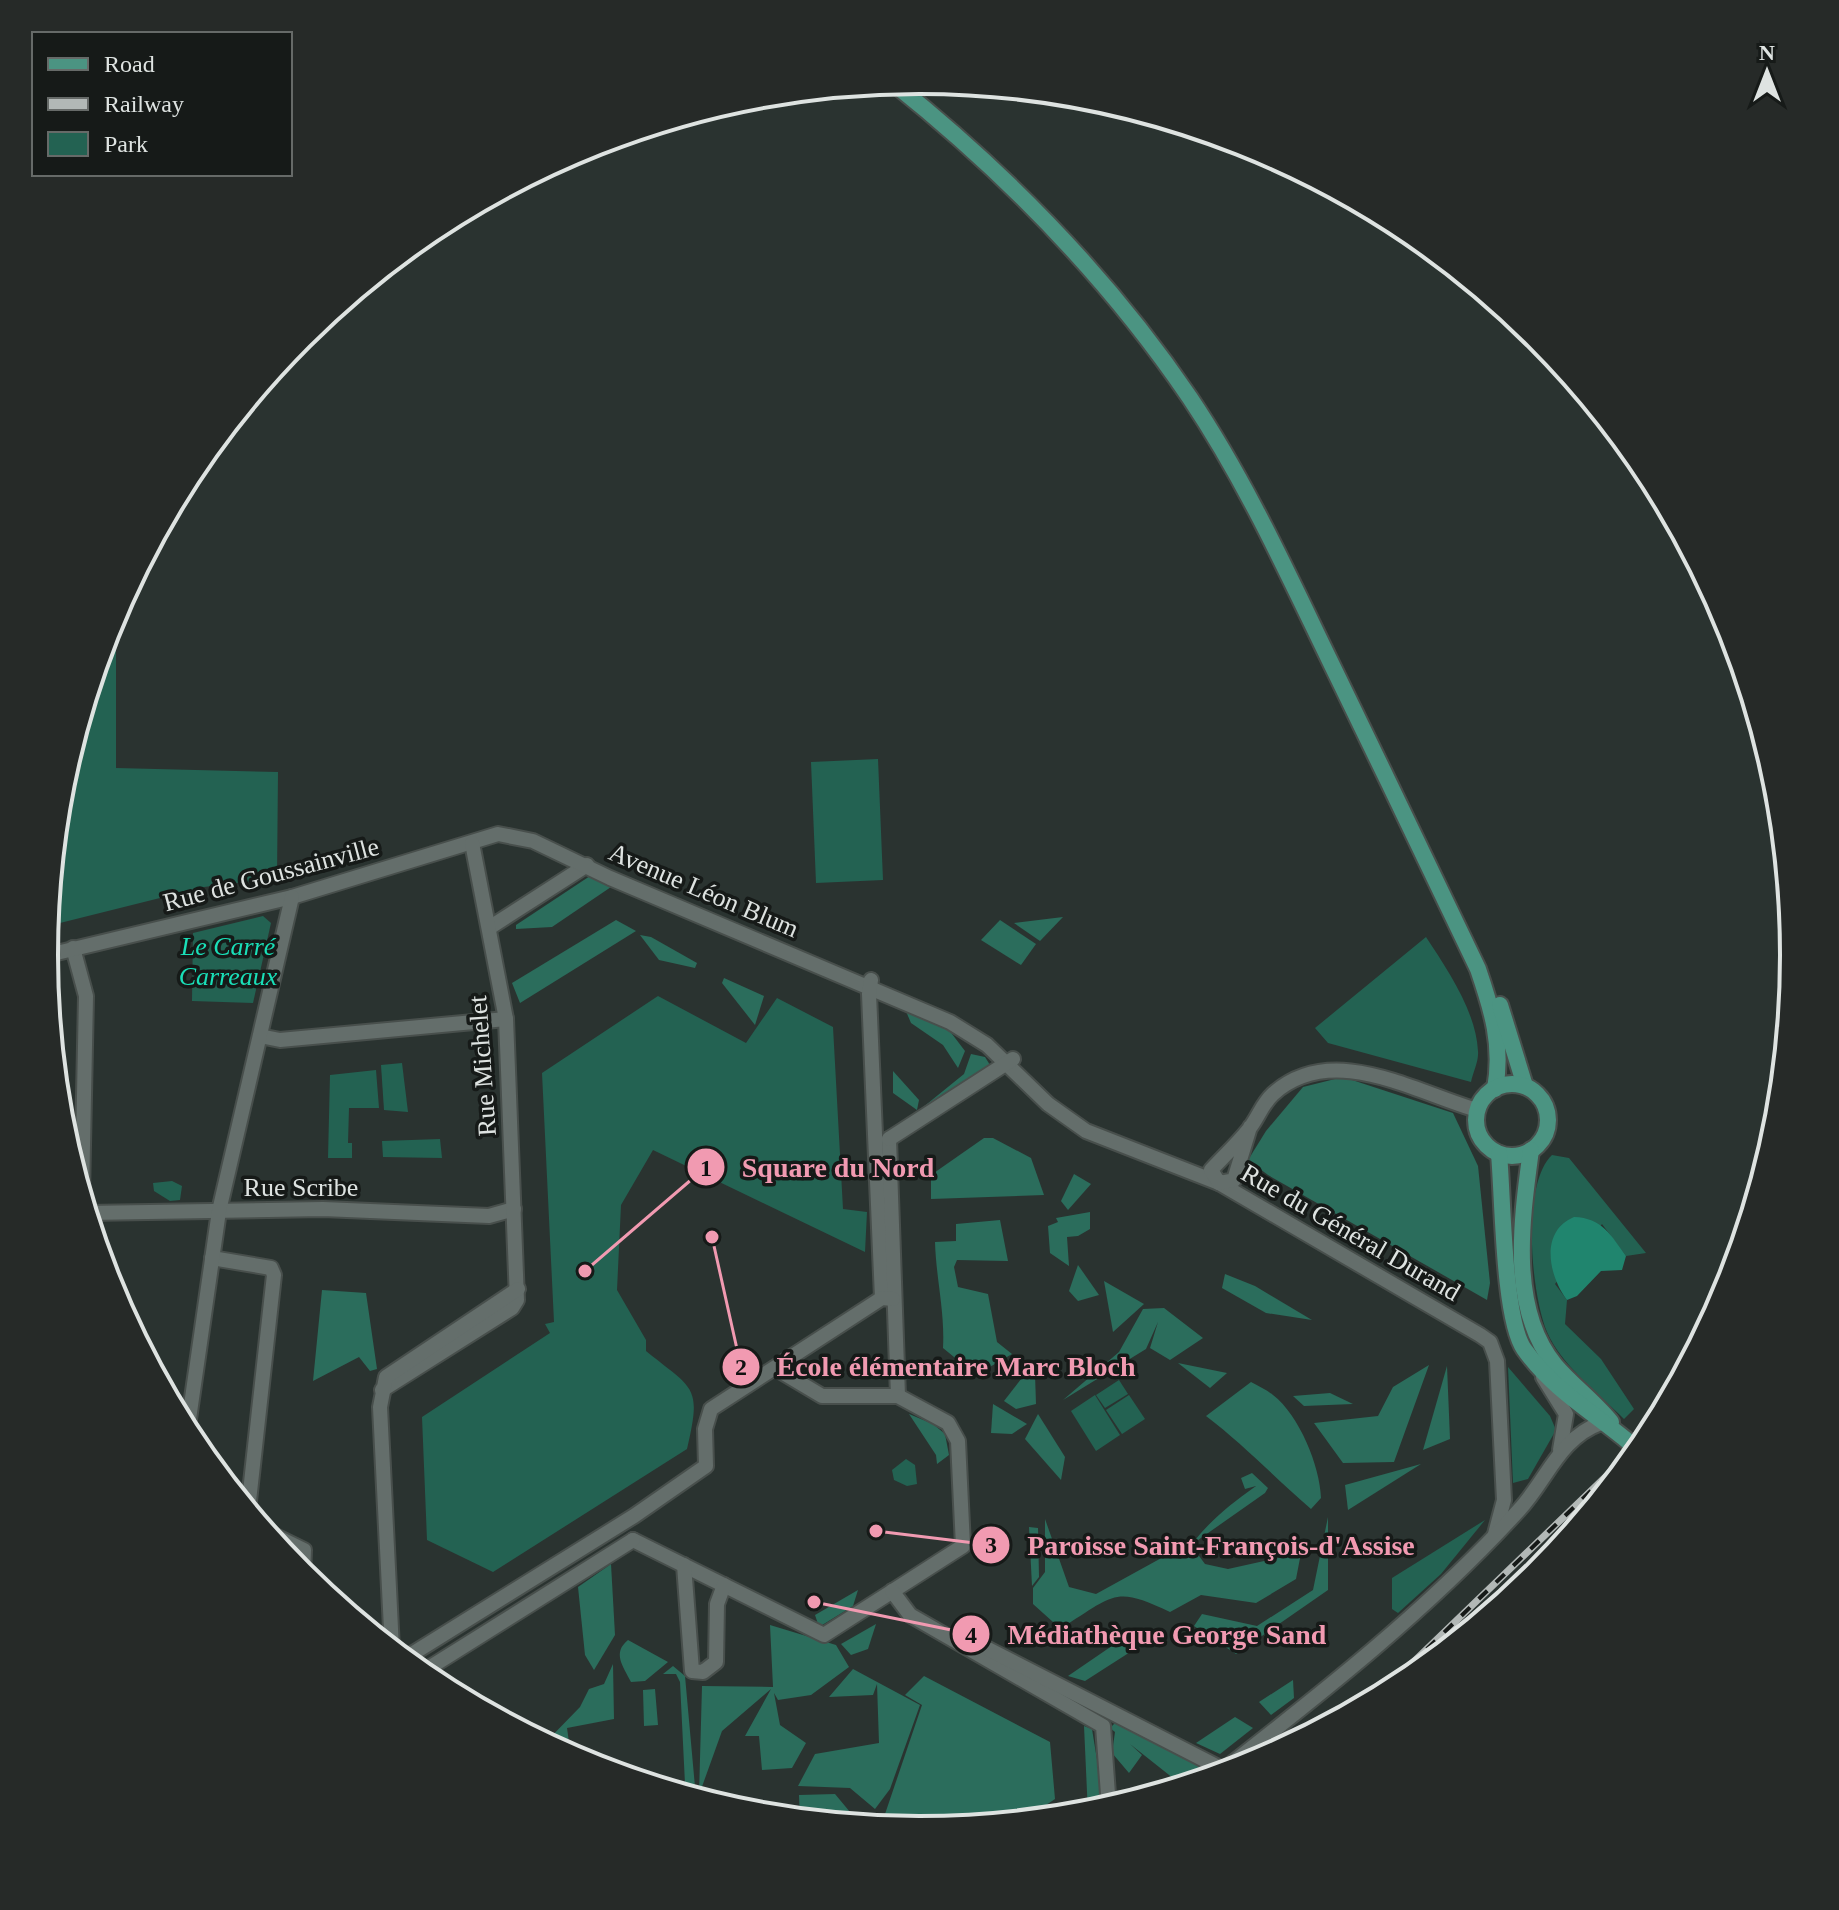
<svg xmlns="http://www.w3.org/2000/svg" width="1839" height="1910" viewBox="0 0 1839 1910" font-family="'Times New Roman',serif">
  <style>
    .green { fill: #236252 }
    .forest { fill: #2b6d5c }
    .water { fill: #20856e }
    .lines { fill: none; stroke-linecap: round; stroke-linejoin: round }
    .minor-casing { stroke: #484f4c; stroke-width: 18 }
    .major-casing { stroke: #484f4c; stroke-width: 20 }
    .minor { stroke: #646e6b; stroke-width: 14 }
    .major { stroke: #4b9482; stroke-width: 16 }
    .rail-casing { stroke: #b2b8b6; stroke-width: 7 }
    .rail { stroke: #161a18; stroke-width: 4; stroke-dasharray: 12; stroke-linecap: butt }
    .major-bridge-casing { stroke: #484f4c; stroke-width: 20; stroke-linecap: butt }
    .major-bridge { stroke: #4b9482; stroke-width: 16 }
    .labels { text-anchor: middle; stroke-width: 7; stroke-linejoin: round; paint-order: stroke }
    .street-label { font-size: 26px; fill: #dee3e1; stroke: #161a18 }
    .park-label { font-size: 26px; font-style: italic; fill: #1adfb8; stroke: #161a18 }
    .rim { fill: none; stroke: #dee3e1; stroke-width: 4 }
    .leader { fill: none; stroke: #f19ab1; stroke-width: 3 }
    .callout-dot { fill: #f19ab1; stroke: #161a18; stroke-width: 3 }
    .mark-label { font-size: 24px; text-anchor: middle; font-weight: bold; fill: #111 }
    .callout-label { font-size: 28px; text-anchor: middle; font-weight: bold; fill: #f19ab1; stroke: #161a18; stroke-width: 7; stroke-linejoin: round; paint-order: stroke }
  </style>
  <rect width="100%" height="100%" fill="#2a3330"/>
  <g class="green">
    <polygon points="104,643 116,643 116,768 278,772 277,878 204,887 48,926 61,784"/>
    <polygon points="878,759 883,880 816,883 811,762"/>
    <polygon points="263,916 271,923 253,1003 192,1001 193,933"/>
    <path d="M1426,937c21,32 50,74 52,114 1,10 -5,21 -7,31l-143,-39 -13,-15z"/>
    <path d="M658,996l88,47 31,-45 56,29 10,182 24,3 -2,40 -212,-102 -32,55 -4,85 29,50v11c48,39 56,34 41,98l-194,123 -66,-32 -5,-123 128,-84 -5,-9 9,-2 -12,-249z"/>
    <polygon points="402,1063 408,1112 384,1110 381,1065"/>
    <polygon points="376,1070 379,1108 349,1108 348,1143 352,1143 352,1158 328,1158 330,1075"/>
    <polygon points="440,1139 442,1158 383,1157 382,1141"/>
    <path d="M1552,1155l17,3 77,95 -20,3 -24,-32 -47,60 12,16 -2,24 36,35 33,50 -10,10c-26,-26 -62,-53 -77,-87 -16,-38 -26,-148 5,-177z"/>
    <polygon points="172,1181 182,1186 180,1200 170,1201 154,1191 153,1183"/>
    <polygon points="1508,1367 1550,1416 1556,1430 1528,1479 1513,1483"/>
    <polygon points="1119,1380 1128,1394 1105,1408 1096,1395"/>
    <polygon points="1095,1395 1120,1435 1096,1451 1071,1411"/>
    <polygon points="1129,1395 1145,1419 1122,1434 1106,1410"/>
    <polygon points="906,1459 915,1465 917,1484 907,1486 894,1480 892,1470"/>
    <polygon points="1485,1520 1441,1574 1398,1613 1392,1609 1392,1578"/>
  </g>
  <g class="forest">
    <polygon points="590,876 611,887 552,927 516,929 516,925"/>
    <polygon points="1063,917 1040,941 1014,923"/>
    <polygon points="616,920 636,931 520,1003 512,983"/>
    <polygon points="1000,920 1036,944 1021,965 981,940"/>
    <polygon points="640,935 651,937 697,963 695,968 659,960"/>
    <polygon points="724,978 764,996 755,1025 722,983"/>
    <polygon points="905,1009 949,1030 965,1051 958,1068 943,1045 911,1023"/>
    <polygon points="971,1054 985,1057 990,1065 922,1108 964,1074"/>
    <polygon points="893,1071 919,1100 917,1110 893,1093"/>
    <polygon points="1343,1077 1453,1113 1478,1166 1490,1283 1487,1300 1268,1175 1248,1160 1266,1131 1303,1087"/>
    <polygon points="984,1138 993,1138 1031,1158 1044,1195 931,1199 931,1175"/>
    <polygon points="1074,1174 1091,1184 1068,1210 1061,1201"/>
    <polygon points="1090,1212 1090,1229 1078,1236 1067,1237 1069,1266 1050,1253 1048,1226 1058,1222 1056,1218"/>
    <path d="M1000,1220l8,41 -51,-1 -3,7 4,20 30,7 9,48 15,12 -36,21 -33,-27c2,-36 -7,-70 -8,-106l21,-1v-17z"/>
    <polygon points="1078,1265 1099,1295 1078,1301 1069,1291"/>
    <polygon points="1225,1274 1255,1286 1312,1320 1266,1313 1222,1288"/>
    <polygon points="1104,1281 1144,1304 1113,1332"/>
    <polygon points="322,1290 366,1293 377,1369 370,1371 359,1357 313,1381"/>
    <polygon points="1164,1308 1203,1338 1170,1360 1150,1348 1158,1322 1146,1349 1063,1400 1119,1352 1143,1309"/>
    <polygon points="1178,1363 1227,1373 1210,1388"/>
    <polygon points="1429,1365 1394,1462 1343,1463 1314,1423 1378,1416 1393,1387"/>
    <polygon points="1447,1366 1450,1439 1423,1450"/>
    <polygon points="1025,1374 1035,1374 1036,1404 1016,1409 1004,1401"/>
    <path d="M1251,1382c7,4 16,8 22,13 26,20 47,71 48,103l-10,11c-36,-31 -68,-65 -105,-93z"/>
    <polygon points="1330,1393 1353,1404 1304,1406 1293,1396"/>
    <polygon points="993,1404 1027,1424 1012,1434 991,1433"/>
    <polygon points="909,1414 933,1424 945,1434 949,1455 937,1464 936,1455"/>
    <polygon points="1038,1414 1065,1457 1061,1480 1025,1439"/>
    <polygon points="1421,1464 1348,1510 1345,1485"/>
    <path d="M1252,1473l16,15 -3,5 -74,52 14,19 23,5 73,-16 -5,26 -40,24 -55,-8 -31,17c-54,-26 -55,-18 -104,13l-13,-3 -20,-18v-16l12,-16v-53l24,68 27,7 69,-38 16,3c20,-30 41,-49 75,-73l-11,3 -4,-11z"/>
    <polygon points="1328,1517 1328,1590 1236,1654 1194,1626 1202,1614 1257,1626 1313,1590"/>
    <polygon points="1029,1527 1038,1528 1039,1577 1032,1586"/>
    <polygon points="611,1564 615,1635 594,1670 585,1655 578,1587"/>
    <polygon points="858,1590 853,1606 819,1627 815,1615"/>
    <polygon points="876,1624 868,1649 851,1655 841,1644"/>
    <polygon points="770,1625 836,1645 849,1667 811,1695 778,1700 774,1693 780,1725 806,1743 792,1768 762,1770 759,1736 745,1736 771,1689 722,1731 699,1795 702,1686 773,1687"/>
    <polygon points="1125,1637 1138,1647 1085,1681 1068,1676"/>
    <path d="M628,1640l40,22 -23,19 -14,1c-8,-16 -19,-29 -3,-42z"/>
    <polygon points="613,1664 614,1719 567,1728 571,1756 545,1743 580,1707 589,1689 604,1684"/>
    <polygon points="673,1666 685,1676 696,1798 663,1788 685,1784 680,1682 676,1674 663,1674"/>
    <polygon points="853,1669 920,1705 890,1789 875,1809 850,1788 798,1786 815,1754 879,1743 877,1684 873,1695 829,1697"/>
    <polygon points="924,1676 1050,1742 1055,1799 1024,1820 919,1830 888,1827 885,1814 922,1705 905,1695"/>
    <polygon points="1293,1680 1294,1698 1271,1715 1259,1702"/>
    <polygon points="655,1689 658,1725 644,1726 643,1690"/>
    <polygon points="1235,1717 1253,1728 1220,1754 1196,1743"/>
    <polygon points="1118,1720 1206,1767 1183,1786 1130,1744 1142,1755 1129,1773 1112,1753 1115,1732 1110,1728"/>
    <polygon points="1084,1726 1092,1729 1099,1772 1099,1811 1088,1814"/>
    <polygon points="835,1794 850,1812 873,1816 858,1824 800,1819 799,1795"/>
  </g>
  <path class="water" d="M1574,1217c28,1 37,18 52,39l-4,14 -21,1 -24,25 -10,4c-19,-25 -27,-69 7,-83z"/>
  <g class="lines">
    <g class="minor-casing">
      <g id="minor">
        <polyline points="489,928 587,865"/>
        <polyline points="73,948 86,996 82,1195"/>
        <polyline points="44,956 292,897 498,834 533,841 610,878 950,1022 987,1045 1048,1104 1086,1131 1219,1183 1480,1335 1490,1342 1497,1361 1504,1500 1495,1534"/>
        <polyline points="871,980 869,994 882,1298"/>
        <polyline points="260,1036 280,1040 506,1019"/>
        <path d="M1250,1127l-16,53 -15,3 -8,-13c12,-13 26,-26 38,-41 9,-11 13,-25 24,-35 59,-53 141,-2 204,16"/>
        <polyline points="889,1139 898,1396"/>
        <polyline points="889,1139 1013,1059"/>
        <polyline points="87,1213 323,1209 489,1216 514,1209"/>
        <polyline points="212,1258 271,1268 274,1275 248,1510"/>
        <polyline points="1543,1377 1566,1414 1560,1450"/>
        <polyline points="382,1390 512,1308 517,1300 506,1019 472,843"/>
        <polyline points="187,1433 219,1211 292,897"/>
        <polyline points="265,1531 304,1550 303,1576"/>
        <polyline points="633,1540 824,1635 963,1546 958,1441 948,1423 898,1396 822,1396 775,1368"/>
        <polyline points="684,1565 692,1671 703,1672 716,1662 717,1604 724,1585"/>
        <polyline points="892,1591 910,1615 1103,1726 1109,1808"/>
        <polyline points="966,1644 984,1647 1224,1770"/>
        <polyline points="392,1649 380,1407 386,1377 518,1289"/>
        <polyline points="404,1659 634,1516 706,1466 705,1429 711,1409 882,1298 893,1299"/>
        <polyline points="421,1673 633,1540"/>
        <path d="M1217,1775c105,-82 212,-166 302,-265 28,-30 40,-72 82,-87"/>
      </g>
    </g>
    <g class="major-casing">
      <g id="major">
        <path d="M892,82c114,91 216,195 298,316 55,82 96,172 139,261 50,103 100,207 149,310 14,41 25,76 17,120"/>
        <polyline points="1500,1005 1525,1086"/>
        <circle cx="1512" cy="1120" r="36"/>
        <path d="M1531,1150c-9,67 -23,158 24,215 17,20 39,36 56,57"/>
        <path d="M1499,1154c4,42 4,164 25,195 28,40 69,63 106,94"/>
      </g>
    </g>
    <use href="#minor" class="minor"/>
    <use href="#major" class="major"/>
    <g class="rail-casing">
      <g id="rail">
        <polyline points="1462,1637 1583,1520"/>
        <polyline points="1375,1699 1653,1431"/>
      </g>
    </g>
    <use href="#rail" class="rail"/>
    <g class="major-bridge-casing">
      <polyline id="major-bridge" points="1630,1443 1639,1451"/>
    </g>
    <use href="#major-bridge" class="major-bridge"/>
  </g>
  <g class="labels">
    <g class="street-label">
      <text transform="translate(271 874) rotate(-15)" y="9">Rue de Goussainville</text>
      <text transform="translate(704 890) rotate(23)" y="9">Avenue Léon Blum</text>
      <text transform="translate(482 1066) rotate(-94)" y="9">Rue Michelet</text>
      <text x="301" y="1196">Rue Scribe</text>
      <text transform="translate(1351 1232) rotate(30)" y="9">Rue du Général Durand</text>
    </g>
    <g class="park-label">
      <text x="228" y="955">Le Carré<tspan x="228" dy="30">Carreaux</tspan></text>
    </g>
  </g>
  <path d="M0 0H1839V1910H0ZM58 955a861 861 0 1 1 1722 0a861 861 0 1 1-1722 0Z" fill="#262a28" fill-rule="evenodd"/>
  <path class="rim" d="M58 955a861 861 0 1 1 1722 0a861 861 0 1 1-1722 0Z"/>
  <path class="leader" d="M585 1271L706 1167M712 1237L741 1367M876 1531L991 1545M814 1602L971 1634"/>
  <g class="callout-dot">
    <circle cx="585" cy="1271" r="8"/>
    <circle cx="712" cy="1237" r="8"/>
    <circle cx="876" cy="1531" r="8"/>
    <circle cx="814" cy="1602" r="8"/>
    <circle cx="706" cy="1167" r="20"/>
    <circle cx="741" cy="1367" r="20"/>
    <circle cx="991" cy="1545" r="20"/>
    <circle cx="971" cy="1634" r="20"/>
  </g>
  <g class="mark-label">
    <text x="706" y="1176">1</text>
    <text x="741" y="1375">2</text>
    <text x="991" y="1553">3</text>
    <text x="971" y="1643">4</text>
  </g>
  <g class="callout-label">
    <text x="838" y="1177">Square du Nord</text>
    <text x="956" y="1376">École élémentaire Marc Bloch</text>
    <text x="1221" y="1555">Paroisse Saint-François-d'Assise</text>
    <text x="1167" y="1644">Médiathèque George Sand</text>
  </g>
  <rect x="32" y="32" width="260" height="144" fill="#161a18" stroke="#666a68" stroke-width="2"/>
  <rect x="48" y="58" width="40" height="12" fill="#4b9482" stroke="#666a68" stroke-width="2"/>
  <text x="104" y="72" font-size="24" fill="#dee3e1">Road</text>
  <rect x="48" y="98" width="40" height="12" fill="#b2b8b6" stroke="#666a68" stroke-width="2"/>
  <text x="104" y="112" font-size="24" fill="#dee3e1">Railway</text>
  <rect x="48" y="132" width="40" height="24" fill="#236252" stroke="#666a68" stroke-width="2"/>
  <text x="104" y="152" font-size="24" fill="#dee3e1">Park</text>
  <g transform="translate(1767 72)" stroke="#161a18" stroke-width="6" paint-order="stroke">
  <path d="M0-6L14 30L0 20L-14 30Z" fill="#dee3e1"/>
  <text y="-12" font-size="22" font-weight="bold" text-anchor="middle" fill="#dee3e1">N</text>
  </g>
</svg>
